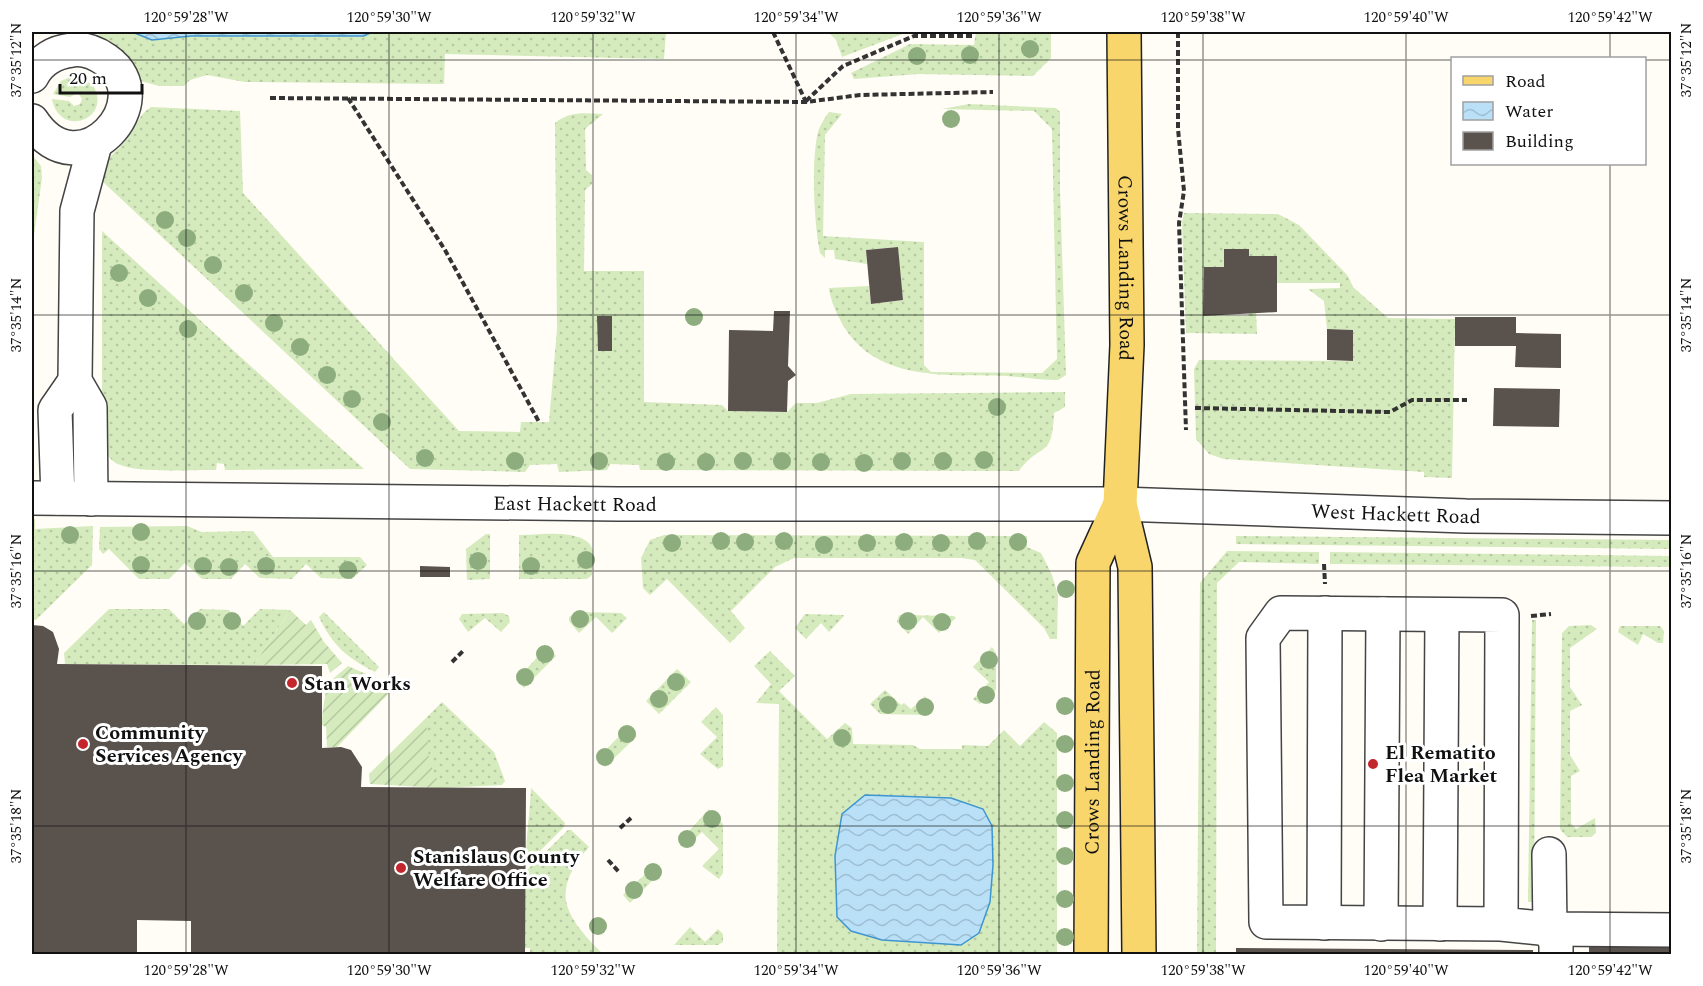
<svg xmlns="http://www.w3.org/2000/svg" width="1703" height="986" viewBox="0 0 1703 986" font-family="Spectral,serif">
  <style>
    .grass { fill: url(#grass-dots) }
    .garden { fill: url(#garden-furrows) }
    .water { fill: url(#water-waves); stroke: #3f96cf; stroke-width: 1.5 }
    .building { fill: #5a524d }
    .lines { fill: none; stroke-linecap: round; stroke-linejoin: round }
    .minor-casing { stroke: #444; stroke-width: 36 }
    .major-casing { stroke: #222; stroke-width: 36 }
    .path { stroke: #333; stroke-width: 4; stroke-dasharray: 6 3; stroke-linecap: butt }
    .minor { stroke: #fff; stroke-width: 33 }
    .major { stroke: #f9d66b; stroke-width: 33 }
    .tree { fill: #8dad7f }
    .ticks { fill: none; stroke: #111; stroke-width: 1.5; stroke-opacity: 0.45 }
    .poi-dot { fill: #c4262e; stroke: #fff; stroke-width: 2 }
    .labels { text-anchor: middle; stroke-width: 6; stroke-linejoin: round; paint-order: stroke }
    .street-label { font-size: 20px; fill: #111; stroke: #fff }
    .poi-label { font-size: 20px; font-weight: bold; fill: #111; stroke: #fff; text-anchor: start }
    .neatline { fill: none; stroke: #111; stroke-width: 2 }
    .ticks-label { font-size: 15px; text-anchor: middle; fill: #111 }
  </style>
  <defs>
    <pattern id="grass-dots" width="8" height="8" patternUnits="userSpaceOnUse" patternTransform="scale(1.5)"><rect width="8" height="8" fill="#d5ebbd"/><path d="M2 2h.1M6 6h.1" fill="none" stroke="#b6c8a1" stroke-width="1.8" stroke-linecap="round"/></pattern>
    <pattern id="garden-furrows" width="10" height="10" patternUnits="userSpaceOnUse" patternTransform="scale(1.5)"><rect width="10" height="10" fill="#d5ebbd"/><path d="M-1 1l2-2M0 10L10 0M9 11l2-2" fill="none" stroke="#b6c8a1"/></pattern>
    <pattern id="water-waves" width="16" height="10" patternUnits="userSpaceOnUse" patternTransform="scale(1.5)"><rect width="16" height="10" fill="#b9e0f7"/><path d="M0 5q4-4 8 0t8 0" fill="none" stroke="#9ebfd3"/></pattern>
  </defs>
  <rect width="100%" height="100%" fill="#fffdf5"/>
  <g class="grass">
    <polygon points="96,32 666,32 664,59 445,54 444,84 245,82 207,75 190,80 184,86 159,86 141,81"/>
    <polygon points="828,32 908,32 842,57 836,40"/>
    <polygon points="976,32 1051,32 1051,58 1033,76 918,74 854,79 851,73 910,44 974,45"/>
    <path d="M73,76l19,8c23,34 -32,56 -40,15l17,2 5,5 6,-2 2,-5 -4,-6 -8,4 -17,-3 8,-13z"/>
    <path d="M969,104l87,4 4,4v78l6,185 -8,5c-17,0 -34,-3 -51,-4 -57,-2 -128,7 -163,-49 -7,-13 -13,-24 -15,-39l40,-2 2,18 32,-4 -6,-53 -31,3 1,14 -32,-5 -1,-9h-9v8l-5,-5c-6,-29 -9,-92 -2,-121 2,-7 7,-14 11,-20l13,2 -17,21 -2,101 101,6v123l7,7 111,1 15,-14 -5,-230 -18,-18 -92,-2z"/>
    <path d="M151,107l89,4 3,82 216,238 61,1 1,-10h28l8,-93 -2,-206c14,-12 30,-10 48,-9l-18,15 1,41 6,5v9l-7,6 -1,81h60v131l78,3 6,6 59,1 9,-9h21l34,-9 214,-2v15l-11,6c-2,48 -13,28 -35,58l-379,-1 -1,-5 -29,-1 -3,6 -48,2 -2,-8 -27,1 -5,7 -115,-3 -308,-288c0,-23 14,-27 26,-43 9,-12 10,-23 23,-31z"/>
    <polygon points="32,155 41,166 42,178 33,242 32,288"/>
    <polygon points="1184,213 1278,214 1299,225 1348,276 1353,287 1388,318 1455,319 1452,478 1424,477 1424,472 1224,459 1209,454 1196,439 1194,369 1199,360 1353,361 1353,330 1327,329 1324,301 1308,289 1340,288 1340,283 1277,283 1277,256 1249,256 1249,249 1224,249 1224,267 1204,267 1203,315 1248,316 1249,312 1256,312 1257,334 1186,333 1182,223"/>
    <path d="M102,231l262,238 -139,1 -1,-6 -7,-1 -1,7c-24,-1 -86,5 -103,-9 -7,-6 -9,-13 -11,-21z"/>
    <polygon points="32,307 34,307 32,441"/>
    <polygon points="32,519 35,519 35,529 93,526 92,565 36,620 32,620"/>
    <polygon points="187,526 202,532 253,531 273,557 360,557 367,565 352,579 321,578 306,564 292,579 260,578 245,564 231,579 202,579 185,563 169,579 139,579 109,549 103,554 99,549 100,527"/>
    <polygon points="486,534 490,534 490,579 467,580 466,549"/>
    <path d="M519,535c18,0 69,-8 74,16 1,7 -1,17 -1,24l-5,4h-68z"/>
    <polygon points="664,535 1027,536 1027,547 1041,553 1052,575 1058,595 1057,639 1050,639 1044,628 975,560 961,558 794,558 775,567 731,611 745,628 730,643 667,579 650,595 643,588 641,558 650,540"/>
    <polygon points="1236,536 1671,540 1672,549 1236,544"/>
    <polygon points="1227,551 1319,552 1319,564 1239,562 1217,583 1216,954 1197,954 1200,583"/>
    <polygon points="1330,552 1671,556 1672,567 1330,564"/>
    <polygon points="109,609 169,609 184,624 200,609 229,610 243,626 260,609 290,610 254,665 65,664 64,653"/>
    <path d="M324,612l55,55 -4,5c-27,-13 -43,-27 -56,-55z"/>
    <polygon points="577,612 621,613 627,618 612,633 596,617 579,633 569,621 569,617"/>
    <polygon points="503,613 509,616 510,622 501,632 485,618 468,632 459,619 462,614"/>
    <polygon points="805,614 843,615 844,616 829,632 821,623 806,639 795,628"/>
    <polygon points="899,615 954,616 956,618 939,633 923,617 908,634 897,622"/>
    <polygon points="1532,620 1536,620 1534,902 1528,902"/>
    <polygon points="1569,626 1591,625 1597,629 1570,648 1570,687 1582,705 1570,711 1570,755 1580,771 1571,776 1571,823 1576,829 1595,818 1596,833 1591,837 1567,837 1560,829 1562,633"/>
    <polygon points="1620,626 1660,626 1664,631 1663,643 1658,643 1643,634 1638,645 1618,632"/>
    <polygon points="548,646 556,656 524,688 516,680"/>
    <polygon points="992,647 996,653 996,690 980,704 973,699 989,682 973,667"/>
    <polygon points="770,651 795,676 779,691 827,739 845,723 852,728 853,744 913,745 920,749 962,749 962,745 988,746 1004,730 1020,746 1044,722 1057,733 1057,954 777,954 779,704 756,703 771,684 754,666"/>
    <polygon points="677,669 691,682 659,714 646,701"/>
    <polygon points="885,690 901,705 904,703 911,709 925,696 933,708 928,715 880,714 870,704"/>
    <path d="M442,702l52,50 11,29 -3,4 -61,3c-15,-21 -16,-46 -15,-70z"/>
    <polygon points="716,707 723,715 723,766 718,769 700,754 717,737 701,722"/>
    <polygon points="628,727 637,736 605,767 597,759"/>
    <path d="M531,788l34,35 -1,4 -34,34 -4,-1c0,-25 4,-47 5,-72z"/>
    <polygon points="709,809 723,824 723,873 719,879 702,866 719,849 702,832 685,848 679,842"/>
    <path d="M568,830h3l18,17c-40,46 -24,69 14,107h-73v-6h-5v-76z"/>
    <polygon points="655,865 661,872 630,903 623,895"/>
    <polygon points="690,927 705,942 718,929 723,934 723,942 718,945 674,945"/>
  </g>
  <g class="garden">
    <polygon points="290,610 306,625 311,620 324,642 342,663 330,673 327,664 254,665"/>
    <path d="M348,666l47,21 -58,60h-10l-1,-20 -4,-2c0,-14 3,-27 5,-41z"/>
    <polygon points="426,718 429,761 441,788 370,784 369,774"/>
  </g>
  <g class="water">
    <polygon points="132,32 372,32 364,36 191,36 152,40"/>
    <polygon points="865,795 951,798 983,809 992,826 993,865 990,902 979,933 961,945 882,940 851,931 837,917 835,856 842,814"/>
  </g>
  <g class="building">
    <polygon points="898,247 903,300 871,304 866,250"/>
    <polygon points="1224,249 1249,249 1249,256 1277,256 1277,312 1203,316 1204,267 1224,267"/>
    <polygon points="774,311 790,311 788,366 796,375 788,381 787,412 728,411 729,330 773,331"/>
    <polygon points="597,316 612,316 612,351 598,351"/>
    <polygon points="1455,317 1516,317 1516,333 1561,334 1561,368 1515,367 1516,346 1455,346"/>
    <polygon points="1327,329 1353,330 1353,361 1327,360"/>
    <polygon points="1494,388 1560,389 1559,427 1493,426"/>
    <polygon points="420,566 450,567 450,577 420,577"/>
    <polygon points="32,625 43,626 53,632 59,649 57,664 322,666 322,748 341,747 351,750 362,767 361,787 526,788 525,954 191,954 191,921 137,920 137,954 32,954"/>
    <polygon points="1589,941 1672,942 1672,954 1589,954"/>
    <polygon points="1236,948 1533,950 1533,954 1236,954"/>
  </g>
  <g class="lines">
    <g class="minor-casing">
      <g id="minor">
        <path d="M32,76c8,-16 23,-24 40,-26 13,-2 24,3 34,10 57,39 -26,134 -74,61"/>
        <path id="s1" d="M32,498l586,6h502l346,12 206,2"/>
        <polyline points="58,498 55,410 75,381"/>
        <polyline points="91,499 90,407 75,381 77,211 95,144"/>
        <polyline points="1549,854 1550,929 1556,943 1556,954"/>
        <polyline points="1324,923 1325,613"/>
        <polyline points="1381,924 1383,614"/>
        <polyline points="1440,924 1442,615"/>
        <polyline points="1501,924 1502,615 1281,613 1263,638 1266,922 1501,924 1550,929 1672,930"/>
      </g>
    </g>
    <g class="major-casing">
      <g id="major">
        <path id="s2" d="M1124,32l3,313 -7,159 15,63 4,387"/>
        <path id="s3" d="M1091,954l2,-391 27,-59"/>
      </g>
    </g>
    <g class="path">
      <polyline points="773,32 806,102"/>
      <polyline points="1178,32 1178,129 1184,191 1179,223 1186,430"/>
      <polyline points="270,98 806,102 860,95 993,92"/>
      <polyline points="348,98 445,250 539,422"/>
      <polyline points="806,101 843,66 914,36 975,36"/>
      <polyline points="1195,408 1390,412 1412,400 1467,400"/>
      <polyline points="1324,564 1325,584"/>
      <polyline points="1531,616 1551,614"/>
      <polyline points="452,662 464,650"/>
      <polyline points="620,828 631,818"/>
      <polyline points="608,860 619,872"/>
    </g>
    <use href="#minor" class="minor"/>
    <use href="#major" class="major"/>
  </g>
  <g class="tree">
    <circle cx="1030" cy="49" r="9"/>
    <circle cx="970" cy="55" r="9"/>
    <circle cx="917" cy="56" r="9"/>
    <circle cx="951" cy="119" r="9"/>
    <circle cx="165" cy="220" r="9"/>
    <circle cx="187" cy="238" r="9"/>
    <circle cx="213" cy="265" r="9"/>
    <circle cx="119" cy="273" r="9"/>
    <circle cx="244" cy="293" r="9"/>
    <circle cx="148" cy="298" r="9"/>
    <circle cx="694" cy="317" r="9"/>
    <circle cx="274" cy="323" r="9"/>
    <circle cx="188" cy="329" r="9"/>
    <circle cx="300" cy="347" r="9"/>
    <circle cx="327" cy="375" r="9"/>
    <circle cx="352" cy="399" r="9"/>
    <circle cx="997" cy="407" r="9"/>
    <circle cx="382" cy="422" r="9"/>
    <circle cx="425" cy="458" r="9"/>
    <circle cx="984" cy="460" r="9"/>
    <circle cx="515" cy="461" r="9"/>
    <circle cx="599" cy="461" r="9"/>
    <circle cx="743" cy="461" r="9"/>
    <circle cx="782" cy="461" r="9"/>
    <circle cx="902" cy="461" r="9"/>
    <circle cx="943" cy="461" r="9"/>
    <circle cx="666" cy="462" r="9"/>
    <circle cx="706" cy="462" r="9"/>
    <circle cx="821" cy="462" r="9"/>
    <circle cx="864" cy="463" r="9"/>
    <circle cx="141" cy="532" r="9"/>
    <circle cx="70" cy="535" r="9"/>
    <circle cx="721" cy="541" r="9"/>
    <circle cx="784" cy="541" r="9"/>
    <circle cx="977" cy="541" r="9"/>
    <circle cx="745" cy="542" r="9"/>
    <circle cx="904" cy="542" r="9"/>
    <circle cx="1018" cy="542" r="9"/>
    <circle cx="672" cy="543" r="9"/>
    <circle cx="867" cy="543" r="9"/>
    <circle cx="941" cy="543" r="9"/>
    <circle cx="824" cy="545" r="9"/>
    <circle cx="586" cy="560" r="9"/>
    <circle cx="478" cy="561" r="9"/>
    <circle cx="141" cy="565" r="9"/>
    <circle cx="203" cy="566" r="9"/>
    <circle cx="266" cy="566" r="9"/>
    <circle cx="531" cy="566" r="9"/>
    <circle cx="229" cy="567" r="9"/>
    <circle cx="348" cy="570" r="9"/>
    <circle cx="1066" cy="589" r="9"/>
    <circle cx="580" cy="619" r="9"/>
    <circle cx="197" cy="621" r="9"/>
    <circle cx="232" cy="621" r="9"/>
    <circle cx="908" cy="621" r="9"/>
    <circle cx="942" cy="622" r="9"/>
    <circle cx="545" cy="654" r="9"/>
    <circle cx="989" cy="660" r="9"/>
    <circle cx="525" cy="677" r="9"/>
    <circle cx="676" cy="682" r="9"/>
    <circle cx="986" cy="695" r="9"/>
    <circle cx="659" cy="699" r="9"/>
    <circle cx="888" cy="705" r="9"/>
    <circle cx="1065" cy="706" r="9"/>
    <circle cx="925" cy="707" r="9"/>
    <circle cx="627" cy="734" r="9"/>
    <circle cx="842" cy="738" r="9"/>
    <circle cx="1065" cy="744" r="9"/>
    <circle cx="605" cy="757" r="9"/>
    <circle cx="1065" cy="783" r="9"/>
    <circle cx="712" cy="819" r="9"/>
    <circle cx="1065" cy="820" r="9"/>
    <circle cx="687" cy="839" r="9"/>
    <circle cx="1065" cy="856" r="9"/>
    <circle cx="653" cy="872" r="9"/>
    <circle cx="634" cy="890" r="9"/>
    <circle cx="1065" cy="899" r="9"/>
    <circle cx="598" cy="926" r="9"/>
    <circle cx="1065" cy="937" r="9"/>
  </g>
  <path class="ticks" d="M186,32v922M389,32v922M593,32v922M796,32v922M999,32v922M1203,32v922M1406,32v922M1610,32v26M32,60h1420M1644,60h28M1610,164v790M32,315h1640M32,571h1640M32,826h1640"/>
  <g class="poi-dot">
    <circle cx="292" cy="683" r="6"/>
    <circle cx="83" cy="744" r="6"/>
    <circle cx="1373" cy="764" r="6"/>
    <circle cx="401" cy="868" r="6"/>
  </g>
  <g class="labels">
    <g class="street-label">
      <text dy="7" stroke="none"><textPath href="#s2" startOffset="236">Crows Landing Road</textPath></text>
      <text dy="7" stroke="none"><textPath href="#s1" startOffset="543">East Hackett Road</textPath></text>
      <text dy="7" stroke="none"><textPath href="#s1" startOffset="1364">West Hackett Road</textPath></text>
      <text dy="7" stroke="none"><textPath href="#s3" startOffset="192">Crows Landing Road</textPath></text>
    </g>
    <g class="poi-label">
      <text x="304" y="690">Stan Works</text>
      <text x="95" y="739">Community<tspan x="95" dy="23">Services Agency</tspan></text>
      <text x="1385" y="759">El Rematito<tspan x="1385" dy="23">Flea Market</tspan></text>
      <text x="413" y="863">Stanislaus County<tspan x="413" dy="23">Welfare Office</tspan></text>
    </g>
  </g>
  <rect width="1703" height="986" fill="none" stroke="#ffffff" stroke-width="66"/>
  <rect x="1451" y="57" width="195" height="108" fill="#ffffff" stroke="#a0a0a0" stroke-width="1.5"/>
  <rect x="1463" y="76" width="30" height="9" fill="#f9d66b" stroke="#a0a0a0" stroke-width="1.5"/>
  <text x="1505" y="87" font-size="18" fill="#111111">Road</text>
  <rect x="1463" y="102" width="30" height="18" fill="url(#water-waves)" stroke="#a0a0a0" stroke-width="1.5"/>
  <text x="1505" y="117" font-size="18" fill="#111111">Water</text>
  <rect x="1463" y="132" width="30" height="18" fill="#5a524d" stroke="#a0a0a0" stroke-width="1.5"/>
  <text x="1505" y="147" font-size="18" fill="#111111">Building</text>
  <path d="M60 84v9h82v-9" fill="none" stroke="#111111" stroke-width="3"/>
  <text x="69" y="84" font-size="18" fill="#111111" stroke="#ffffff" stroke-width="4.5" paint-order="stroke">20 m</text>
  <rect x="33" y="33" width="1637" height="920" class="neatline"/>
  <g class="ticks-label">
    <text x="186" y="22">120°59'28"W</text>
    <text x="389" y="22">120°59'30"W</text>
    <text x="593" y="22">120°59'32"W</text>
    <text x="796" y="22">120°59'34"W</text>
    <text x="999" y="22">120°59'36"W</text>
    <text x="1203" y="22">120°59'38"W</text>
    <text x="1406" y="22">120°59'40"W</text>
    <text x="1610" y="22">120°59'42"W</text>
    <text transform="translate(1686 60) rotate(-90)" y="5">37°35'12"N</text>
    <text transform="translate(16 60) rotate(-90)" y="5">37°35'12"N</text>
    <text transform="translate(1686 315) rotate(-90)" y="5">37°35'14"N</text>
    <text transform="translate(16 315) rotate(-90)" y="5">37°35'14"N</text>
    <text transform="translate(1686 571) rotate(-90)" y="5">37°35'16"N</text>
    <text transform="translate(16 571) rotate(-90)" y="5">37°35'16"N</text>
    <text transform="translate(1686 826) rotate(-90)" y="5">37°35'18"N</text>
    <text transform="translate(16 826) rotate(-90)" y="5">37°35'18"N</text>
    <text x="186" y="975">120°59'28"W</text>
    <text x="389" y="975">120°59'30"W</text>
    <text x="593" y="975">120°59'32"W</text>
    <text x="796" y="975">120°59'34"W</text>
    <text x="999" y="975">120°59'36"W</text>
    <text x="1203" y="975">120°59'38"W</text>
    <text x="1406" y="975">120°59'40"W</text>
    <text x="1610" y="975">120°59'42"W</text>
  </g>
</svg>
